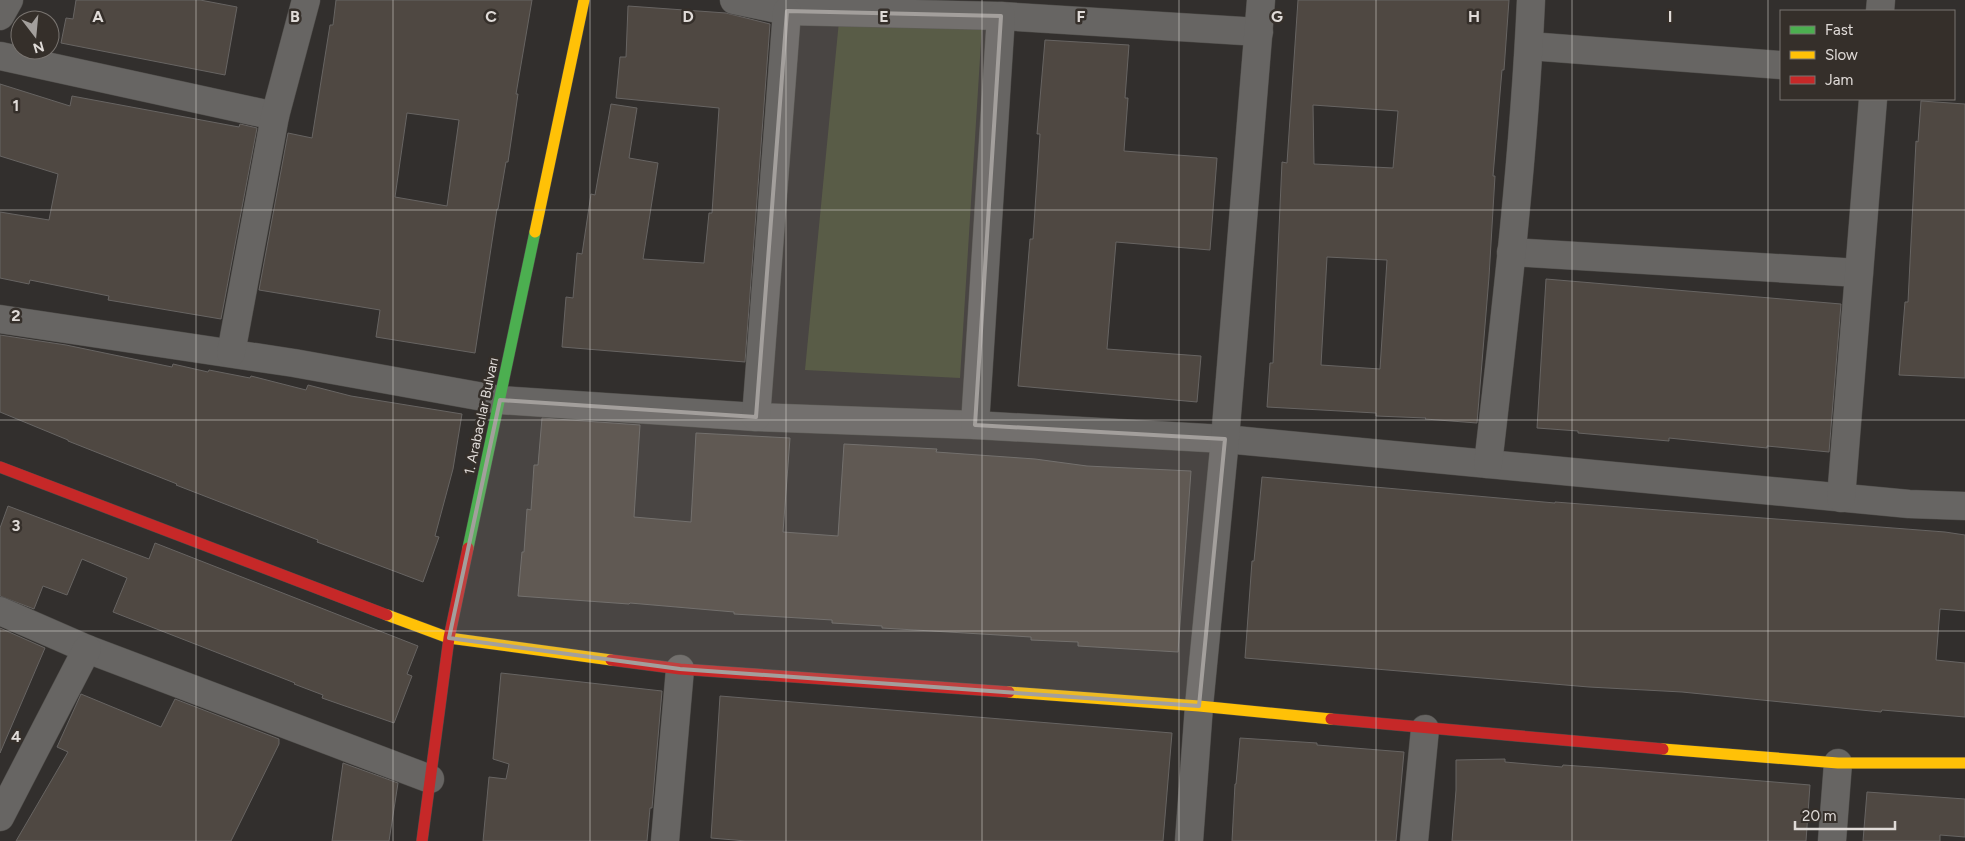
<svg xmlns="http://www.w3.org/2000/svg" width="1965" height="841" viewBox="0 0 1965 841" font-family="Figtree,sans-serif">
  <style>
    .green { fill: #474b33 }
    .building { fill: #4f4842; stroke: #676462; fill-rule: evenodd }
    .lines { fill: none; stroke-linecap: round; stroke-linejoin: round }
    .street-casing { stroke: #4d4b48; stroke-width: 29 }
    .fast-casing { stroke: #4d4b48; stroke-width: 12 }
    .slow-casing { stroke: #4d4b48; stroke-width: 12 }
    .jam-casing { stroke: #4d4b48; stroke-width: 12 }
    .street { stroke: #676563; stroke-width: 28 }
    .fast { stroke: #4caf50; stroke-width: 11 }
    .slow { stroke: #ffc107; stroke-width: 11 }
    .jam { stroke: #c62828; stroke-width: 11 }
    .marked { fill: #a39f9c; fill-opacity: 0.2; stroke: #a39f9c; stroke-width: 4; stroke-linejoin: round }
    .grid { fill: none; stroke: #e0dbd8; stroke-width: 1; stroke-opacity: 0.55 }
    .labels { text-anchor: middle; stroke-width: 5; stroke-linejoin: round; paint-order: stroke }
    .street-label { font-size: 14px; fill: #e0dbd8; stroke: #352f2a }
    .grid-label { font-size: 16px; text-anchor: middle; font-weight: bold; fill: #e0dbd8; stroke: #352f2a; stroke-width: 5; stroke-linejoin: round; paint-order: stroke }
  </style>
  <rect width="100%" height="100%" fill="#322f2d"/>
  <polygon class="green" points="839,21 982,26 960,378 805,370"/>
  <g class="building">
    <polygon points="76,0 200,0 237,7 225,75 61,43 66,18 73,19"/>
    <path d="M336,0h196l-16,94h2l-10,68h-2l-8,47h-1l-22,144 -99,-16 4,-27 -121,-20 29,-157 24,5 18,-113h3zM407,113l52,7 -12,86 -52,-9z"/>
    <path d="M1298,0h211l-5,70h-2l-9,106h2l-6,101 -12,146 -52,-4 1,-1 -50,-2v-3l-109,-6 3,-44h3l9,-201 5,1zM1313,105l85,6 -5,57 -79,-4zM1327,257l60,3 -7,109 -59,-4z"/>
    <polygon points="628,6 726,13 770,24 745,362 562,347 566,297 573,298 577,253 582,254 591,194 595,195 611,104 637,108 629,158 658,163 643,259 704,263 709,213 712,213 719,108 616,98 620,57 626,57"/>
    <polygon points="1045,40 1129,45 1125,98 1128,98 1124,151 1217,158 1210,250 1116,242 1107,349 1201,356 1197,402 1018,386 1030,239 1033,239 1040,134 1037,134"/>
    <polygon points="0,84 70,106 72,96 239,127 240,124 257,128 221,319 108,300 109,296 30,280 29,284 0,278 0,212 49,220 58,174 0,156"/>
    <polygon points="1921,101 1965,104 1965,378 1899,375 1905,302 1908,302 1916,141 1918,142"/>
    <polygon points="1546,279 1841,304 1829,452 1767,446 1767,448 1669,438 1669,441 1578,433 1578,431 1537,428"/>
    <polygon points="0,335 66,345 172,367 173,364 208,372 209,370 250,378 251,376 306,390 308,385 351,396 462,414 453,469 435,536 439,537 423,582 317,542 318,540 176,485 177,484 68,441 68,440 0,412"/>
    <polygon points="542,418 640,425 634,517 691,522 696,433 790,438 783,532 838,536 844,444 937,449 936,452 1035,459 1087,466 1191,471 1178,652 1078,646 1078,642 1031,640 1031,637 882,628 882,626 832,623 832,620 734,614 734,612 630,603 629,604 518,596 522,552 524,552 527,509 531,510 534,465 538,465"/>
    <polygon points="1262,477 1555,503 1555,502 1945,532 1965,535 1965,611 1940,609 1936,660 1965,663 1965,717 1882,710 1881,712 1682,692 1589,687 1245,658 1252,561 1254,561"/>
    <polygon points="8,506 149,559 155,543 418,646 407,674 412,676 394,723 322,698 323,695 294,684 295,683 113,612 127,578 82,559 67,595 43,586 34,609 0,596 0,528"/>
    <polygon points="0,628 45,648 0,753"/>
    <polygon points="501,673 662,691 652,808 650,808 647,841 483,841 489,777 506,779 509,764 493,759"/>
    <polygon points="81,694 161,727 175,699 279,739 279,744 231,841 16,841 68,752 57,747"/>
    <polygon points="720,696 1172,733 1163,841 746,841 711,838"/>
    <polygon points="1240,738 1317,743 1317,745 1404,752 1396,841 1232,841 1235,784 1236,784"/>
    <polygon points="1505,759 1505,762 1562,767 1563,765 1606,768 1810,785 1806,841 1452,841 1456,790 1456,760"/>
    <polygon points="343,763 398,783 389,841 332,841"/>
    <polygon points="1867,792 1965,799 1965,837 1940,835 1940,841 1863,841"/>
  </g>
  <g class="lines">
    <g class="street-casing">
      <g id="street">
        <polyline points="734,0 787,11 1001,16 1259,32"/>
        <polyline points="1880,11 1881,0"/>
        <polyline points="0,16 9,0"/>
        <polyline points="1529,46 1781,65"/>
        <polyline points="0,56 275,116"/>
        <polyline points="1511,252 1859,273"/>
        <polyline points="0,319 294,363 500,400 756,417 975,425 1225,439 1909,504 1965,506"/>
        <polyline points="231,353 275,116 306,0"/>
        <polyline points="756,417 787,11"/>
        <polyline points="975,425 1001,16"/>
        <path d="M1488,464c18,-155 36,-309 43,-464"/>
        <polyline points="1841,498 1873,99"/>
        <polyline points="0,611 87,649 430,779"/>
        <polyline points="0,817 87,649"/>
        <polyline points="665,841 680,669"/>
        <polyline points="1189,841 1199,706 1225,439 1261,0"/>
        <polyline points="1414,841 1425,729"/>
        <polyline points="1832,841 1838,763"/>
      </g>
    </g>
    <g class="fast-casing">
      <polyline id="fast" points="468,548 535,232"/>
    </g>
    <g class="slow-casing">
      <g id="slow">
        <polyline points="535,232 584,0"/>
        <polyline points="387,615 449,638 611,660"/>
        <polyline points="1009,692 1199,706 1331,719"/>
        <polyline points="1663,749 1838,763 1965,763"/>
      </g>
    </g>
    <g class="jam-casing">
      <g id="jam">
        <polyline points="0,467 387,615"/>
        <polyline points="611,660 680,669 1009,692"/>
        <polyline points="1331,719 1663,749"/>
        <polyline points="422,841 449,638 468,548"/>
      </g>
    </g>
    <use href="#street" class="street"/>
    <use href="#fast" class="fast"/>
    <use href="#slow" class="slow"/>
    <use href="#jam" class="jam"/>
  </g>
  <path class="marked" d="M787,11l214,5 -26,409 250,14 -26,267 -519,-37 -231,-31 51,-238 256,17z"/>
  <path class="grid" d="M196,0v841M393,0v841M590,0v841M786,0v841M982,0v841M1179,0v841M1376,0v841M1572,0v841M1768,0v841M0,210h1965M0,420h1965M0,631h1965"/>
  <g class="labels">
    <g class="street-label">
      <text transform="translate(481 416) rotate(-78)" y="5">1. Arabacılar Bulvarı</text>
    </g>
  </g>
  <g class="grid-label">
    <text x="98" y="22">A</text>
    <text x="295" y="22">B</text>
    <text x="491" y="22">C</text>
    <text x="688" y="22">D</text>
    <text x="884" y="22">E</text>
    <text x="1081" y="22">F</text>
    <text x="1277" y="22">G</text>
    <text x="1474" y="22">H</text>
    <text x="1670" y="22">I</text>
    <text x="16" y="111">1</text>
    <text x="16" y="321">2</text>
    <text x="16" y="531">3</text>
    <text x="16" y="742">4</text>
  </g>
  <rect x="1780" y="10" width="175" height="90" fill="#352f2a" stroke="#797470"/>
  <rect x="1790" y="26" width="25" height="8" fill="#4caf50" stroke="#797470"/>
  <text x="1825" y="35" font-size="15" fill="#e0dbd8">Fast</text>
  <rect x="1790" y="51" width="25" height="8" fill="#ffc107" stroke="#797470"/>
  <text x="1825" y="60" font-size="15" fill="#e0dbd8">Slow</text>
  <rect x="1790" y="76" width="25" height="8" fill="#c62828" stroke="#797470"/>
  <text x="1825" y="85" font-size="15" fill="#e0dbd8">Jam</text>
  <g transform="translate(35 35) rotate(164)"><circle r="24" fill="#352f2a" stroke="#797470"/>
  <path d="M0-4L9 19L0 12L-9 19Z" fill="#a39f9c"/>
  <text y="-8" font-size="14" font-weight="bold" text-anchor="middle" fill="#e0dbd8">N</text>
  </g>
  <path d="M1795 821v8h100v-8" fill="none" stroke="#e0dbd8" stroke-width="2.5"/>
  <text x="1802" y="821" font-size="15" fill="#e0dbd8" stroke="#352f2a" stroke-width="4" paint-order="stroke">20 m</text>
</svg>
